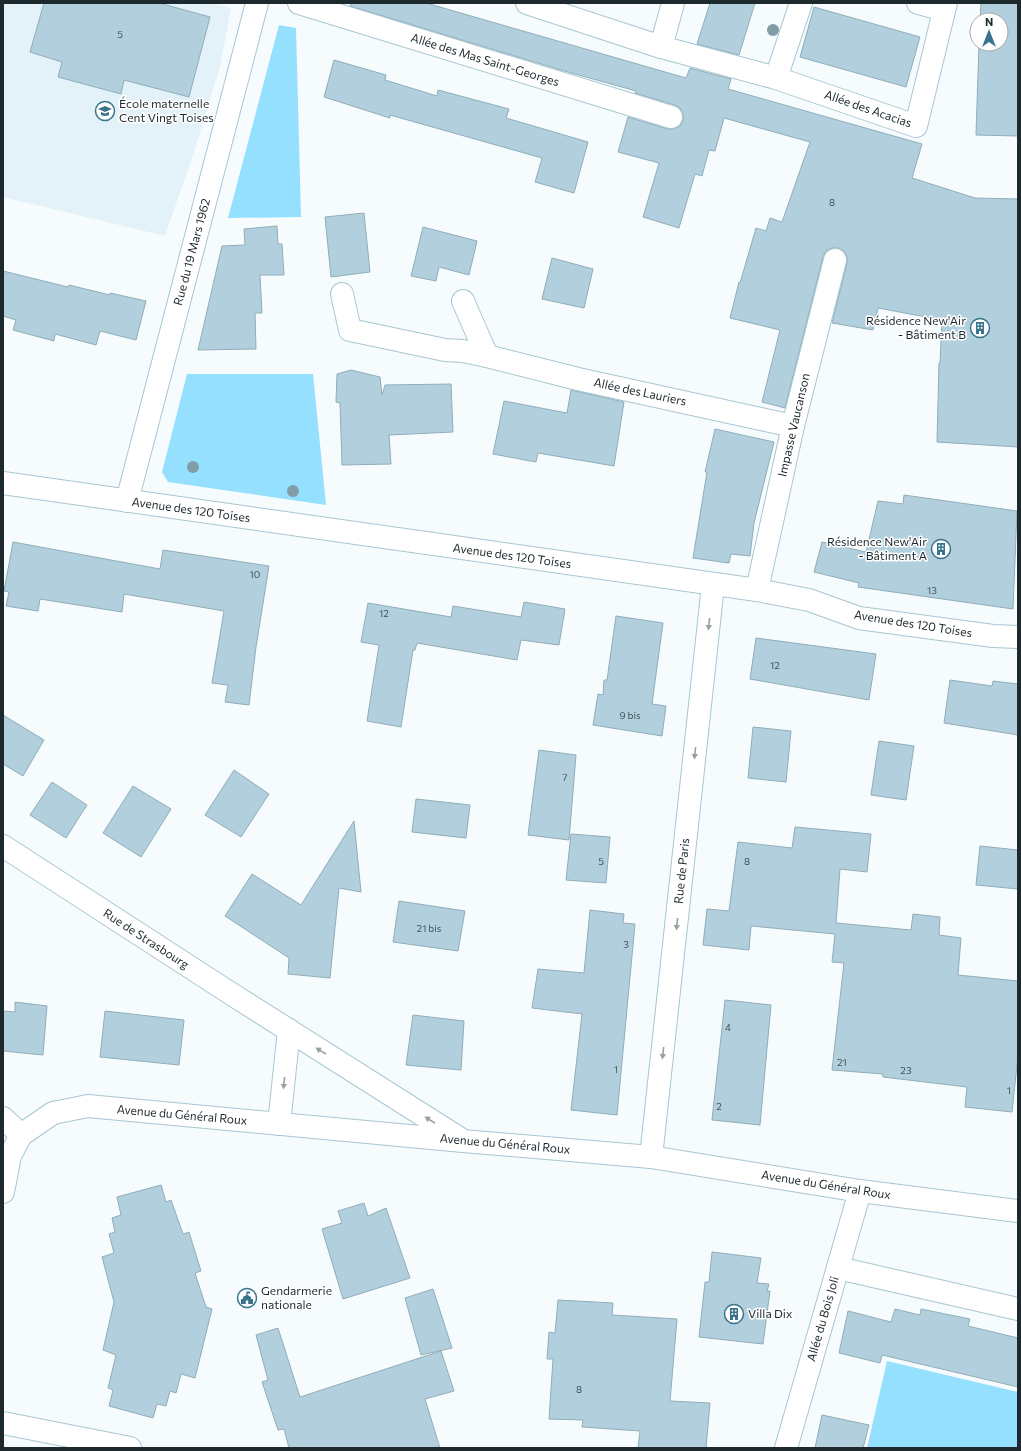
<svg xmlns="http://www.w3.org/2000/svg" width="1021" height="1451" viewBox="0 0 1021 1451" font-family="Commissioner,sans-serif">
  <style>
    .built { fill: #e2f2f8 }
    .green { fill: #96e0ff }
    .building { fill: #b1cfdc; stroke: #90adb9 }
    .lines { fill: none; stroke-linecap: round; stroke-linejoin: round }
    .minor-casing { stroke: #a8c6d2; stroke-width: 24 }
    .minor { stroke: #fff; stroke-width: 22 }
    .tree { fill: #819da8 }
    .oneway { fill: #9a9fa1 }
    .labels { text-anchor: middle; stroke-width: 3; stroke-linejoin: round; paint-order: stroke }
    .number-label { font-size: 10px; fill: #43525a }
    .street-label { font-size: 12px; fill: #1e292e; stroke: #fff }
    .poi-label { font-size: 12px; fill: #1e292e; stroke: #fff; text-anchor: start }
  </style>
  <rect width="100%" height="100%" fill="#f6fcfe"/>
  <polygon class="built" points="3,3 211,3 231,8 220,67 193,155 165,236 3,197"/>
  <g class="green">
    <polygon points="279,25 296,28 301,217 228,218"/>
    <polygon points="187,374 313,374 326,505 168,482 162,472"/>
    <polygon points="887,1361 1018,1392 1018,1448 867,1448"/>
  </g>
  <g class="building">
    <polygon points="44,3 159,3 210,17 189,97 124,80 121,94 58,77 62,62 30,52"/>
    <polygon points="351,3 426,3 686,78 690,68 731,79 728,89 922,144 912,178 975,198 1018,199 1018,447 937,442 939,363 940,363 942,320 878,308 873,330 832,323 847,263 847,257 844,251 838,248 832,248 826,251 823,257 785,408 762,402 780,330 730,318 739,282 740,283 756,228 766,231 770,218 782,222 810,142 724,118 715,151 709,150 702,176 695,174 679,228 643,217 659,163 618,152 628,117 667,129 673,129 680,126 683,120 683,114 680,108 675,105 635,93 636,91 561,70 350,6"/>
    <polygon points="710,3 755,3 739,55 697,44"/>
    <polygon points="981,3 1018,3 1018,136 976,135 979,44 1001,44 1001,20 980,20"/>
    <polygon points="814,7 920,37 906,87 800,57"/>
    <polygon points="334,60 386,75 385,80 437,96 438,90 509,109 506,118 588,142 574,193 535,182 542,158 390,115 390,118 324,97"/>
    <polygon points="364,213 370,272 331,277 325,217"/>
    <polygon points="277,226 278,244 282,244 284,275 260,275 262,313 255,313 256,349 198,350 222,246 245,245 244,229"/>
    <polygon points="423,227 477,241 469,275 439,267 436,281 411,276"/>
    <polygon points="552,258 593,269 584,308 542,299"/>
    <polygon points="3,271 68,287 69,285 110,295 110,293 146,301 136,340 100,331 96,345 55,334 54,341 13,330 16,320 3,316"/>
    <polygon points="351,370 380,377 382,395 385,385 451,384 453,432 389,435 391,464 342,465 340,403 336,402 337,374"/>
    <polygon points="571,390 624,402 614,466 538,453 536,462 493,454 504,401 567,413"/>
    <polygon points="715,429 774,442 754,523 750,556 731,554 729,563 693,558 707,472 705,472"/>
    <polygon points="904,495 1017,511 1013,609 858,587 859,583 814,572 822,542 866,552 878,501 903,504"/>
    <polygon points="13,542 160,569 163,550 269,566 256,647 249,705 225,702 228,685 212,683 224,611 124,594 122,612 40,599 38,611 6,606 9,592 4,591"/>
    <polygon points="524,602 565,609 559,645 521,640 517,660 417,643 415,650 413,650 401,727 367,721 379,645 361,642 368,603 451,617 453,606 521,617"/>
    <polygon points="616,616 663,623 652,704 666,706 662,736 593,725 598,694 603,695 604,680 607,680"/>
    <polygon points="756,638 876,654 869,700 750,679"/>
    <polygon points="950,680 992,686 993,681 1018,684 1018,735 944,723"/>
    <polygon points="3,715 44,740 23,776 3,764"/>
    <polygon points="753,727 791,731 786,782 748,778"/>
    <polygon points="879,741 914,746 906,800 871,795"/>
    <polygon points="539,750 576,755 569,840 528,835"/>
    <polygon points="234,770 269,794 241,837 205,815"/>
    <polygon points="52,782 87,805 66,838 30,815"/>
    <polygon points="133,786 171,809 141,857 103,833"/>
    <polygon points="416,799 470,805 466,838 412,832"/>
    <polygon points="354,821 361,892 339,888 330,978 288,974 289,958 225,916 252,874 301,905"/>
    <polygon points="795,827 871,834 867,872 840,869 836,923 911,930 913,914 940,917 939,935 961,938 958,975 1018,981 1018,1056 1012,1112 965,1107 967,1087 883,1077 883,1074 832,1070 844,963 832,962 835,934 751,926 749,950 703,945 707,909 729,911 738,842 792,848"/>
    <polygon points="571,834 610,837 606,883 566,880"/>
    <polygon points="980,846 1018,850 1018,889 976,885"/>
    <polygon points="399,901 465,911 458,951 393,942"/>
    <polygon points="590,910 624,914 623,923 635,924 617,1115 571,1110 582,1014 532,1008 538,969 584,973"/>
    <polygon points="725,1000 771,1005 760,1125 712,1120"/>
    <polygon points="15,1002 47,1006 43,1055 3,1051 3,1011 15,1012"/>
    <polygon points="105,1011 184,1020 179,1065 100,1057"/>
    <polygon points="413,1015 464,1021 461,1070 406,1065"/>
    <polygon points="161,1185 166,1202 171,1200 183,1234 189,1232 201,1271 195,1273 206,1307 212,1309 195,1378 181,1374 176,1393 170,1391 166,1406 157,1404 153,1418 109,1406 113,1390 108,1388 116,1355 103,1350 114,1302 102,1257 114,1253 109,1234 115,1232 112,1218 121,1215 117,1197"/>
    <polygon points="364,1203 368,1216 386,1208 410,1278 343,1299 322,1229 342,1223 338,1211"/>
    <polygon points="712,1252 761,1258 757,1283 769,1284 767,1291 770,1291 763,1344 699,1337 705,1282 709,1282"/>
    <polygon points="433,1289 452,1348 421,1355 405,1298"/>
    <polygon points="558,1300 613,1303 612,1315 677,1319 670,1401 710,1403 706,1448 638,1448 640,1431 582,1427 583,1420 549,1419 553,1359 547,1359 549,1332 555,1333"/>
    <polygon points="895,1309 920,1315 921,1309 970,1319 968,1326 1018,1338 1018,1387 882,1355 880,1363 839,1353 848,1311 891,1322"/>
    <polygon points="278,1328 300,1397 441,1351 454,1391 425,1399 440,1448 289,1448 284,1429 278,1430 262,1382 268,1380 256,1335"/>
    <polygon points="822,1415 869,1425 863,1448 815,1448"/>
  </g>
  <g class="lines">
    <g class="minor-casing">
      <g id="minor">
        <polyline points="299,3 671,117"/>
        <polyline points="527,3 661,47 673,3"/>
        <polyline points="918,3 944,10"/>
        <polyline points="661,47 776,78 801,3"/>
        <polyline points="776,78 916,126 946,3"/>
        <polyline points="342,294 350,330 445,350 463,351 487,356"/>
        <polyline points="463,301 487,356 578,379 793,426"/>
        <polyline points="3,483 757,590 809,600 859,618 993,636 1018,637"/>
        <polyline points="127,501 257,3"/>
        <polyline points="757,590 793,426 835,260"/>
        <polyline points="3,846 230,993 459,1138"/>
        <polyline points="3,1118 21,1135 53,1113 88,1106 463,1141 651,1157 860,1191 1018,1211"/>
        <polyline points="279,1124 289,1030"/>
        <polyline points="651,1157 713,585"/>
        <polyline points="3,1192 10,1156 21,1135"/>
        <polyline points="838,1268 1018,1309"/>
        <polyline points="3,1423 130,1448"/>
        <polyline points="786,1448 860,1191"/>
      </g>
    </g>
    <use href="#minor" class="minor"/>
  </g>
  <g class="tree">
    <circle cx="773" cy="30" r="6"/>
    <circle cx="193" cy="467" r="6"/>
    <circle cx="293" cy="491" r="6"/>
  </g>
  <defs><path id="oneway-solid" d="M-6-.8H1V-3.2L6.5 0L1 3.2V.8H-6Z"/></defs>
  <g class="oneway">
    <use href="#oneway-solid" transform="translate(709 624) rotate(96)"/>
    <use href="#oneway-solid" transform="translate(695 753) rotate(96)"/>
    <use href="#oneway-solid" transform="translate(677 924) rotate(96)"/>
    <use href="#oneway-solid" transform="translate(321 1051) rotate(-148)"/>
    <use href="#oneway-solid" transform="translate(663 1053) rotate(96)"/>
    <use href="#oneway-solid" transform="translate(284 1083) rotate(96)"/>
    <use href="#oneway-solid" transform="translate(430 1120) rotate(-148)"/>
  </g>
  <defs>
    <g id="school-ring" transform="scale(1)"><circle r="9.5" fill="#fff" stroke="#38748b" stroke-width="1.5"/><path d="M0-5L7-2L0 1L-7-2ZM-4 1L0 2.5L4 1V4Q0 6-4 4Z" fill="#38748b"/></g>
    <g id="building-ring" transform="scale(1)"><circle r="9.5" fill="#fff" stroke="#38748b" stroke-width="1.5"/><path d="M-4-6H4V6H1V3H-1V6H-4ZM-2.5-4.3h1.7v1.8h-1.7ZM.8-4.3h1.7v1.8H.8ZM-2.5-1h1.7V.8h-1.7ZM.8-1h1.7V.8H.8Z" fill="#38748b"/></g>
    <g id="civic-ring" transform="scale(1)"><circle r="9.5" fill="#fff" stroke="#38748b" stroke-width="1.5"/><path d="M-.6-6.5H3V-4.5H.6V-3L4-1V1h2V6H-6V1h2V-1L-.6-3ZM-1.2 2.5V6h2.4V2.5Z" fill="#38748b"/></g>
  </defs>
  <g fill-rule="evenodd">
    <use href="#school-ring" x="105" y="111"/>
    <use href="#building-ring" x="980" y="328"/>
    <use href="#building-ring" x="941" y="549"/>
    <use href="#civic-ring" x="247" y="1298"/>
    <use href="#building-ring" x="734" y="1314"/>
  </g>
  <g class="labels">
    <g class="number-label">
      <text x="120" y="38">5</text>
      <text x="832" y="206">8</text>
      <text x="255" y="578">10</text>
      <text x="932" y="594">13</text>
      <text x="384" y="617">12</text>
      <text x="775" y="669">12</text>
      <text x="630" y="719">9 bis</text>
      <text x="565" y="781">7</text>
      <text x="601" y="865">5</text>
      <text x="747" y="865">8</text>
      <text x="429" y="932">21 bis</text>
      <text x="626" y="948">3</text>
      <text x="728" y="1031">4</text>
      <text x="842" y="1066">21</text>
      <text x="616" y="1073">1</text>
      <text x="906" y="1074">23</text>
      <text x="1009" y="1094">1</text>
      <text x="719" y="1110">2</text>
      <text x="579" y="1393">8</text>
    </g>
    <g class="street-label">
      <text transform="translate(485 60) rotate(17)" y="4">Allée des Mas Saint-Georges</text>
      <text transform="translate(868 109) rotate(19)" y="4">Allée des Acacias</text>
      <text transform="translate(192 252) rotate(-75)" y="4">Rue du 19 Mars 1962</text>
      <text transform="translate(640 392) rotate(12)" y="4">Allée des Lauriers</text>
      <text transform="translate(794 425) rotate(-77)" y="4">Impasse Vaucanson</text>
      <text transform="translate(191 510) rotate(8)" y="4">Avenue des 120 Toises</text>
      <text transform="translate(512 556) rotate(8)" y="4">Avenue des 120 Toises</text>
      <text transform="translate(913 624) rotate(9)" y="4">Avenue des 120 Toises</text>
      <text transform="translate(682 871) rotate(-84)" y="4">Rue de Paris</text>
      <text transform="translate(146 939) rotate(33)" y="4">Rue de Strasbourg</text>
      <text transform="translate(182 1115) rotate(5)" y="4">Avenue du Général Roux</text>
      <text transform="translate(505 1144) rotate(5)" y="4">Avenue du Général Roux</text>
      <text transform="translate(826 1185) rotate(9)" y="4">Avenue du Général Roux</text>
      <text transform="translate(823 1319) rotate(-74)" y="4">Allée du Bois Joli</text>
    </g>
    <g class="poi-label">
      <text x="119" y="108">École maternelle<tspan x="119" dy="14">Cent Vingt Toises</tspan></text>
      <text x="966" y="325" text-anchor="end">Résidence New'Air<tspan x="966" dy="14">- Bâtiment B</tspan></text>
      <text x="927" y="546" text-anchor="end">Résidence New'Air<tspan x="927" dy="14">- Bâtiment A</tspan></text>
      <text x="261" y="1295">Gendarmerie<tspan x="261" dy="14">nationale</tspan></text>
      <text x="748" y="1318">Villa Dix</text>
    </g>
  </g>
  <rect width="1021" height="1451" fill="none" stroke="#1e292e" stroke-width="8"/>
  <g transform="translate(989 32)"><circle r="19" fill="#ffffff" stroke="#a5a9ab"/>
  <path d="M0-3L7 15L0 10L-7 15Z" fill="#38748b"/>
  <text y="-6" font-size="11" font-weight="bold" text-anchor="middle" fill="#1e292e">N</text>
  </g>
</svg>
